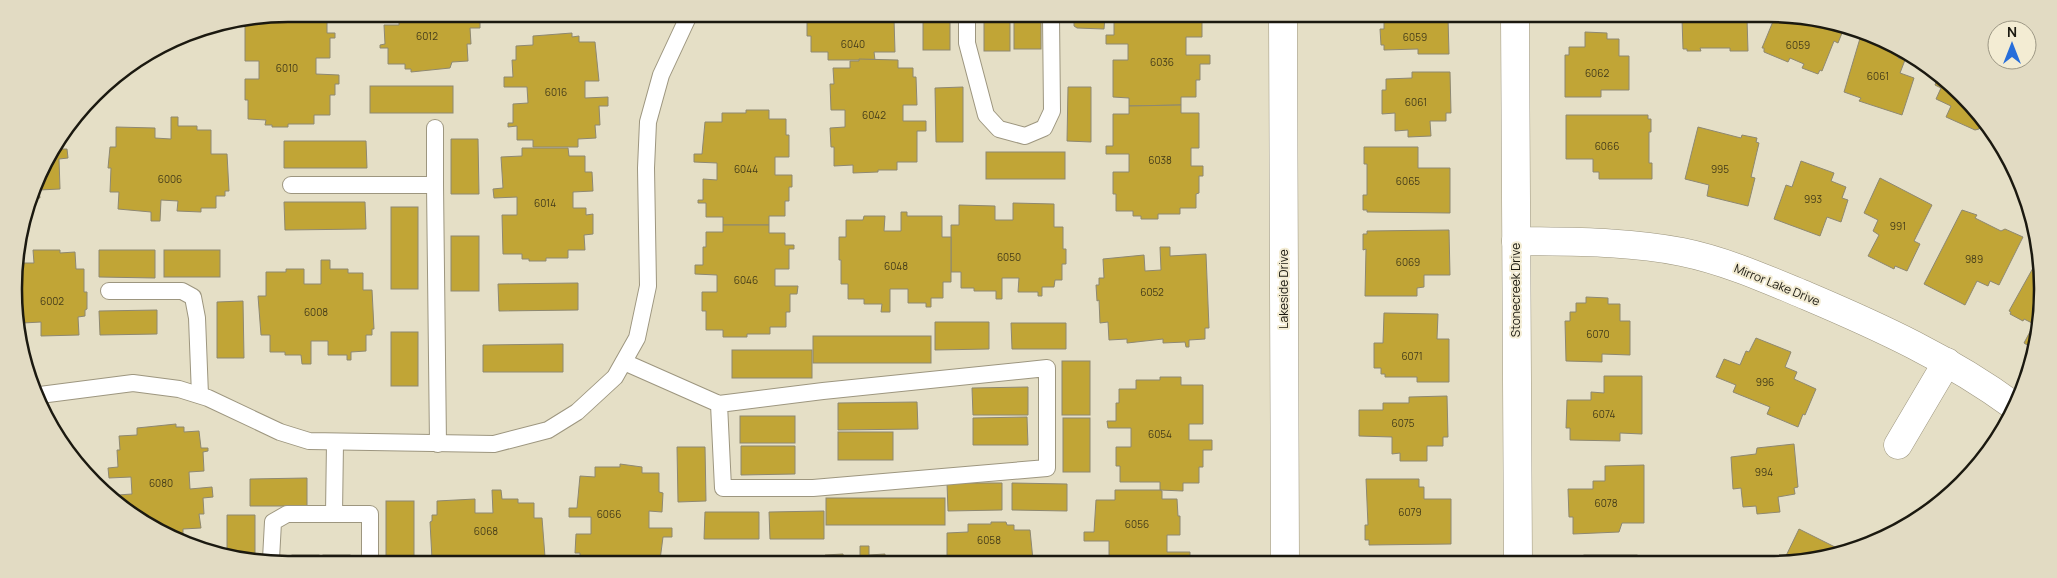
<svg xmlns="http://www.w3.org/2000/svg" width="2057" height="578" viewBox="0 0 2057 578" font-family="Manrope,sans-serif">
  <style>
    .building { fill: #c1a536; stroke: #8e8871 }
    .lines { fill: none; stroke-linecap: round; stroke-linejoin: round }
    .lane-casing { stroke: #9d967f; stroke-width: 18 }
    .street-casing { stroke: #9d967f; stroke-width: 29 }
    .secondary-casing { stroke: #9d967f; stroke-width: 29 }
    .lane { stroke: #fff; stroke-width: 16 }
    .street { stroke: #fff; stroke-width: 28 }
    .secondary { stroke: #fff; stroke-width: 28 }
    .labels { text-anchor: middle; stroke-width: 4; stroke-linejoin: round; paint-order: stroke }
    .number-label { font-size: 10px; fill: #443c1a }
    .street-label { font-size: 12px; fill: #1b1910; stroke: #f3ecd3 }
    .rim { fill: none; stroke: #1b1910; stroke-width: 2.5 }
  </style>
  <rect width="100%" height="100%" fill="#e5dfc6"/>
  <g class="building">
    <polygon points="289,14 310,14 310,19 327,19 327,33 335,33 335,38 330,38 330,58 316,58 316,74 339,75 339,84 335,84 335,95 330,95 330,115 314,115 314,124 288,124 288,127 272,127 272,125 265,125 266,120 248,119 248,100 245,100 245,79 259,79 259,61 245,61 245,22 264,21 264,19"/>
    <polygon points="399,14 457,14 457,19 480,18 480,28 470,28 471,44 467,44 468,61 452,62 450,68 411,72 411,69 405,69 405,64 388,64 388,48 380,48 380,45 385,44 384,25 399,25"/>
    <polygon points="807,16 903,16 903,19 894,19 895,52 874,52 875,60 828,60 828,52 811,52 811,36 807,36"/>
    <rect x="923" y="16" width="27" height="34"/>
    <rect x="984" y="16" width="26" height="35"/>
    <rect x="1014" y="16" width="27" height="33"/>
    <polygon points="1074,16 1105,17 1104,29 1077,28 1074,26"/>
    <polygon points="1114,17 1191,17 1191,19 1202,19 1202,37 1186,37 1186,55 1210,55 1210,64 1200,64 1200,80 1196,80 1196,97 1181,97 1181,105 1129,106 1129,98 1113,97 1113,60 1128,60 1128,44 1106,44 1106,35 1114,35"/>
    <polygon points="1384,17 1448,18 1449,54 1418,54 1418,49 1384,50 1384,45 1381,45 1380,29 1384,29"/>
    <polygon points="1565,18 1650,18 1650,21 1565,22"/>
    <polygon points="1682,19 1747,19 1748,51 1730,51 1730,48 1700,48 1701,51 1687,51 1687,49 1683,49"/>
    <polygon points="1774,19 1821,19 1844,28 1838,43 1834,41 1822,71 1820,70 1818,74 1802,68 1804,64 1790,58 1788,62 1764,52 1764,48 1762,48"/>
    <polygon points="1585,32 1607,33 1607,39 1619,39 1619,56 1629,56 1629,90 1601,90 1601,97 1565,97 1565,55 1569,55 1569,47 1585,47"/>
    <polygon points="572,33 572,37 579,36 579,42 595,42 599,81 585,81 585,98 608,97 608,106 599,106 600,125 595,125 596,138 578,139 578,147 533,147 533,140 517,140 517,126 508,127 508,123 513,123 513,104 528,103 527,87 504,87 504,77 513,77 512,60 516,60 516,46 533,45 533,36"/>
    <polygon points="1861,35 1901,52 1898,58 1905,60 1900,73 1914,78 1902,115 1859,101 1861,98 1844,92"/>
    <polygon points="859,59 898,60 898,68 913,68 913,77 916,77 917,105 903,105 903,121 926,121 926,131 917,131 917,162 897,162 897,170 878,170 878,172 853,173 853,165 834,166 834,147 831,147 830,128 845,127 845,110 831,110 830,84 834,84 833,68 850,68 850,61 859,61"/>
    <polygon points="1412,72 1450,72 1451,113 1446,113 1446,121 1430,121 1431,136 1408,137 1408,130 1395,131 1395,113 1382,114 1382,90 1386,90 1386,79 1412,78"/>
    <polygon points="1938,77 1982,121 1979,129 1975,130 1946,117 1951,106 1936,99 1941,88 1935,85"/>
    <rect x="370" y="86" width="83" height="27"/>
    <polygon points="963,87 963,142 936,142 935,88"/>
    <polygon points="1068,87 1091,87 1091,142 1067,141"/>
    <polygon points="1181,105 1181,113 1199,113 1199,148 1191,148 1191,166 1203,166 1203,176 1199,176 1199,193 1196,194 1196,208 1180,208 1180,214 1158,214 1158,219 1141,219 1141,216 1133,216 1133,211 1116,211 1116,194 1113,194 1113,172 1129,172 1129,154 1106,154 1106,146 1113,146 1113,114 1129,114 1129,106"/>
    <polygon points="746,110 769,110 769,119 786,119 786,135 789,135 789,157 775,157 775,175 792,175 792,187 789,187 789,201 785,201 785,216 769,216 769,225 723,225 723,217 706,217 706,203 698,203 698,200 703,200 703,179 717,180 717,163 694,162 694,154 702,154 705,122 722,122 722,113 746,113"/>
    <polygon points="1566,115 1648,115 1648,119 1651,119 1651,132 1649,132 1649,163 1652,163 1652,179 1599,179 1599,172 1593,172 1593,159 1566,159"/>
    <polygon points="171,117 178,117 178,126 197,126 197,130 211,130 211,154 227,154 229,191 225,191 225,196 216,196 216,208 201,208 201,212 177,211 178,201 161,200 160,221 151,221 151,212 118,209 119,192 110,192 111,168 108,168 110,147 116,147 116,127 155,128 155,138 171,139"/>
    <polygon points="1698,127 1741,138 1742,135 1757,138 1756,142 1759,143 1751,177 1755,178 1748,206 1707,196 1709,185 1685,179"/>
    <polygon points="451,139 478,139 479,194 451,194"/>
    <polygon points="284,141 366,141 367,168 284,168"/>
    <polygon points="1364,147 1418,147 1418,168 1450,168 1450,213 1367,212 1367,210 1363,210 1363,195 1367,195 1367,164 1364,164"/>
    <polygon points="522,148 568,148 569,156 585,156 585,172 592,172 593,191 573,192 573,208 586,208 586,215 593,214 593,234 584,235 585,250 568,250 568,258 546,258 546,261 529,261 529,259 522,259 522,254 503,254 502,215 517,215 517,197 494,198 493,189 503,188 501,157 522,156"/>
    <polygon points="56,149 67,149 68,158 59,159 60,189 39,190 40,198 34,198 42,167"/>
    <rect x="986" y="152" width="79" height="27"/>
    <polygon points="1801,161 1834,173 1831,181 1846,187 1842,198 1848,200 1841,222 1827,217 1820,236 1774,219 1786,185 1792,187"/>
    <polygon points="1880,178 1932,205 1914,241 1920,244 1907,271 1895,266 1894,269 1868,256 1879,235 1873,231 1878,220 1864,213"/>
    <polygon points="284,202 365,202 366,229 285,230"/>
    <polygon points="1013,203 1054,204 1054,227 1063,227 1063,249 1066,249 1066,264 1062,264 1062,280 1055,280 1054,287 1042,287 1042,296 1038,296 1038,292 1018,292 1019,278 1002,278 1002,299 996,299 996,291 974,291 974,288 961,288 961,272 951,272 951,225 959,225 959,205 995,206 995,220 1013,220"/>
    <rect x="391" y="207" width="27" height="82"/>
    <polygon points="1962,210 1977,215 1975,218 2001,231 2005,229 2023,237 1999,285 1990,281 1988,286 1977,281 1965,305 1924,284"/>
    <polygon points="901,212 907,212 907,216 942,216 942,237 951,237 951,282 943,282 943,298 931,298 931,307 926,307 926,303 908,303 908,289 890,289 890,312 881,312 882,304 864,304 864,299 848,299 848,284 841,284 841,260 839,260 839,237 846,237 846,220 863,220 864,216 885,216 884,231 901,231"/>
    <polygon points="723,225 769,225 769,233 785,233 785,245 794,245 794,249 789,249 789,269 775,269 775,286 798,286 797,294 790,294 790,312 786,312 786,327 770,327 770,334 747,334 747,337 723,337 723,330 706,330 706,311 702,311 702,292 717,292 717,275 695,274 695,265 703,265 703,247 706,247 706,232 723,232"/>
    <polygon points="1449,230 1450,275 1424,275 1424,287 1417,288 1417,296 1365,296 1366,249 1363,250 1363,234 1367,234 1367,231"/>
    <rect x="451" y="236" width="28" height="55"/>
    <polygon points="1160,247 1170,247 1170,256 1206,254 1209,328 1205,328 1205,339 1189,340 1189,347 1186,347 1185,342 1163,343 1163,339 1127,343 1127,339 1109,340 1108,322 1100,323 1099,300 1097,301 1096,285 1099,285 1099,278 1104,278 1103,259 1144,255 1145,271 1161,270"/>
    <polygon points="33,250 60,250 60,253 75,252 76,269 84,269 84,292 87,292 87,309 85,310 85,316 78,317 79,335 41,336 41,322 23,323 24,345 22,345 14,271 16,263 34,263"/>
    <polygon points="99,250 155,250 155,278 99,277"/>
    <rect x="164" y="250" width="56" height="27"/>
    <polygon points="2038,259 2038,342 2035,350 2024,343 2034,324 2024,319 2023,321 2010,314 2011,312 2009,311"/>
    <polygon points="321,260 330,260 330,269 348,269 348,273 363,273 363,290 372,290 374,329 372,329 372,335 366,335 366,351 351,352 351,360 347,360 347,355 328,355 328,341 311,341 311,364 302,364 301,355 285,355 285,352 270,352 270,335 261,335 258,296 266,296 266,272 286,272 286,269 304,269 304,284 321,284"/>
    <polygon points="578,283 578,310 499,311 498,284"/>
    <polygon points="1586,297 1608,298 1608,304 1620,304 1620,321 1630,321 1630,355 1602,354 1602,362 1566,361 1565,321 1570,321 1570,312 1576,312 1576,303 1586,303"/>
    <polygon points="243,301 244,358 217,358 217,302"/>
    <polygon points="157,310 157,334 100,335 99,311"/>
    <polygon points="1384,313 1438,314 1437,339 1449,339 1449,382 1417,382 1417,377 1385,377 1385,374 1381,374 1381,368 1374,368 1374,343 1383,343"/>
    <polygon points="935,322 989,322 989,349 935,350"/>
    <polygon points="1011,323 1066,323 1066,349 1012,349"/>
    <rect x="391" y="332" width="27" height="54"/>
    <rect x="813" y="336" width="118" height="27"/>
    <polygon points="1756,338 1791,352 1785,367 1797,372 1794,379 1816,389 1805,415 1803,414 1798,427 1767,414 1770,407 1733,392 1736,385 1716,377 1724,359 1740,365 1746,351 1749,352"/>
    <polygon points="563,344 563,372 483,372 483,345"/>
    <rect x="732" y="350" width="80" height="28"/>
    <rect x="1062" y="361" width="28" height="54"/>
    <polygon points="1604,376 1642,376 1642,434 1620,433 1620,441 1570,440 1570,428 1566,428 1567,400 1591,400 1591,392 1604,393"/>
    <polygon points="1160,377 1181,377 1181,385 1203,385 1203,424 1189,424 1189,440 1212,440 1212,450 1203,450 1203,467 1199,467 1199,483 1183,483 1183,491 1160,490 1160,482 1120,482 1120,466 1116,466 1116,447 1131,447 1131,428 1108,428 1107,421 1116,421 1116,403 1119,403 1119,389 1136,389 1136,380 1160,380"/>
    <polygon points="1028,387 1028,415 973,415 972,388"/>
    <polygon points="1447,396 1448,437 1443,437 1443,446 1427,446 1427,461 1400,461 1400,453 1392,454 1392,437 1359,436 1359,410 1383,410 1383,403 1409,403 1409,397"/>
    <polygon points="917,402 918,429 838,430 838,403"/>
    <rect x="740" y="416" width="55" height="27"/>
    <polygon points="1027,417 1028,445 973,445 973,418"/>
    <rect x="1063" y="418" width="27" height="54"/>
    <polygon points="176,424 176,427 184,427 184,432 199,431 201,448 208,448 208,451 203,452 204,471 189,472 190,489 212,487 213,497 203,498 204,514 199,514 201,528 183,529 183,537 179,538 151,527 118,498 118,495 132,494 131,477 109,478 108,468 118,467 117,450 120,450 119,436 137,435 137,428"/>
    <rect x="838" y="432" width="55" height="28"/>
    <polygon points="1794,444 1798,487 1794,488 1795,494 1778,497 1780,512 1757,514 1756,506 1743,507 1741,488 1733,489 1731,457 1756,454 1757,448"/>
    <polygon points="741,446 795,446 795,474 741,475"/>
    <polygon points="677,447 705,447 706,501 678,502"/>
    <polygon points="620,464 642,467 642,473 659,473 659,492 663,493 662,512 649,511 649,528 672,528 672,537 663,537 660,560 580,560 580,553 575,553 576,534 591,534 591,517 569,517 569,508 577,508 580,476 595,477 595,467 620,467"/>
    <polygon points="1644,465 1644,523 1622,523 1619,532 1573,534 1573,517 1569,517 1568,489 1593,489 1593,481 1605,481 1605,466"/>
    <polygon points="307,478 307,506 250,506 250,479"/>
    <polygon points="1366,479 1419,479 1419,487 1424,487 1424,499 1451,499 1451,544 1369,545 1369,540 1365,540 1365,525 1368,525"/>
    <polygon points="947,483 1002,483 1002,510 948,511"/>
    <polygon points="1012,483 1067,484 1067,511 1012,510"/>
    <polygon points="492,490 501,490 502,499 518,499 518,503 534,503 534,518 542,518 545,557 543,557 543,560 432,559 430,522 432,521 432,515 437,515 437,501 475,499 475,513 493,513"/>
    <polygon points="1115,490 1160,490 1162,491 1162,499 1177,499 1178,516 1180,516 1180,535 1167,535 1167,552 1190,552 1190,561 1094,561 1094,557 1109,557 1109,541 1084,541 1084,532 1094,532 1096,500 1115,500"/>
    <rect x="826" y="498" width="119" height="27"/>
    <rect x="386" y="501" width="28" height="55"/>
    <polygon points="824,511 824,539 770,539 769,512"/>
    <polygon points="705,512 759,512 759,539 704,539"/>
    <polygon points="227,515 255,515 255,559 236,559 227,556"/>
    <polygon points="991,522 1006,522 1007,525 1014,525 1014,530 1030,530 1033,560 947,560 947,533 968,532 968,524 991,524"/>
    <polygon points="1799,529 1839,549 1837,552 1804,562 1783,562"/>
    <polygon points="860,546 869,546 869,555 885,554 885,559 901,558 901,560 860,560"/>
    <polygon points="843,554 844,560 804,560 825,558 825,555"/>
    <rect x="292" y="555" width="27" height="4"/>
    <rect x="323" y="555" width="27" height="4"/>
    <rect x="1584" y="555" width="53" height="7"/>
  </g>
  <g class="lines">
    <g class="lane-casing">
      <g id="lane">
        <polyline points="967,16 967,43 986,115 999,129 1025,136 1044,128 1052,111 1051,16"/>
        <polyline points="435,128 435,185"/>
        <polyline points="291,185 435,185 438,444"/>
        <polyline points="109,291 182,291 193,297 197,318 200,395"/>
        <polyline points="624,362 719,404 723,488 813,488 1047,468 1047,368 823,391 719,404"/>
        <polyline points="40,395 133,383 179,389 208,398 280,432 309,441 494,444 548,430 577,412 615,377 637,338 648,286 646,168 648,122 661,75 689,15"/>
        <polyline points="334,514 370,514 370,559"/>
        <polyline points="271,559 273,522 287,514 334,514 335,443"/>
      </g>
    </g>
    <g class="street-casing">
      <g id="street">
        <polyline points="1515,18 1518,561"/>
        <path d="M1516,241c56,1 111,0 166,11 44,9 84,27 125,44 73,31 143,63 207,110"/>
        <polyline points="1898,445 1947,362"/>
      </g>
    </g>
    <g class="secondary-casing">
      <polyline id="secondary" points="1283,17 1285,561"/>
    </g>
    <use href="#lane" class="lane"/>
    <use href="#street" class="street"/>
    <use href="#secondary" class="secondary"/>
  </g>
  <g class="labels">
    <g class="number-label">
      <text x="427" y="40">6012</text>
      <text x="1415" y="41">6059</text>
      <text x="853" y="48">6040</text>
      <text x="1798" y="49">6059</text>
      <text x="1162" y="66">6036</text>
      <text x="287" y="72">6010</text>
      <text x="1597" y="77">6062</text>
      <text x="1878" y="80">6061</text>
      <text x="556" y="96">6016</text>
      <text x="1416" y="106">6061</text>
      <text x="874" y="119">6042</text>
      <text x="1607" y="150">6066</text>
      <text x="1160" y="164">6038</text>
      <text x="746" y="173">6044</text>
      <text x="1720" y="173">995</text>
      <text x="170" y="183">6006</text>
      <text x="1408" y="185">6065</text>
      <text x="1813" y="203">993</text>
      <text x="545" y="207">6014</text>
      <text x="1898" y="230">991</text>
      <text x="1009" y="261">6050</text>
      <text x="1974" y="263">989</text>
      <text x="1408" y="266">6069</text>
      <text x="896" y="270">6048</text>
      <text x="746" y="284">6046</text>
      <text x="1152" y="296">6052</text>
      <text x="52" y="305">6002</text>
      <text x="316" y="316">6008</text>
      <text x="1598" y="338">6070</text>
      <text x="1412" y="360">6071</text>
      <text x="1765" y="386">996</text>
      <text x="1604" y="418">6074</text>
      <text x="1403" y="427">6075</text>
      <text x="1160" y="438">6054</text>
      <text x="1764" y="476">994</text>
      <text x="161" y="487">6080</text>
      <text x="1606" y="507">6078</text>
      <text x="1410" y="516">6079</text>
      <text x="609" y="518">6066</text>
      <text x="1137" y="528">6056</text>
      <text x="486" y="535">6068</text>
      <text x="989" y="544">6058</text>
    </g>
    <g class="street-label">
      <text transform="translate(1777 285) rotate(22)" y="4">Mirror Lake Drive</text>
      <text transform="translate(1284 289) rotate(-90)" y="4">Lakeside Drive</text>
      <text transform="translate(1516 290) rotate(-90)" y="4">Stonecreek Drive</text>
    </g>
  </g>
  <path d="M0 0H2057V578H0ZM288 22H1768A266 266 0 0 1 2034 288V290A266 266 0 0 1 1768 556H288A266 266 0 0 1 22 290V288A266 266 0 0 1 288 22Z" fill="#e2dbc3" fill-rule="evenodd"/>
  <path class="rim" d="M288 22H1768A266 266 0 0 1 2034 288V290A266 266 0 0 1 1768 556H288A266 266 0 0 1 22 290V288A266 266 0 0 1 288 22Z"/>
  <g transform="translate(2012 45)"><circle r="24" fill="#f3ecd3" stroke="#9d9885"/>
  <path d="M0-4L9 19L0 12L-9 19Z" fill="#276eda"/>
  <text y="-8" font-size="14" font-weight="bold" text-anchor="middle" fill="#1b1910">N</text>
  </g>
</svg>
